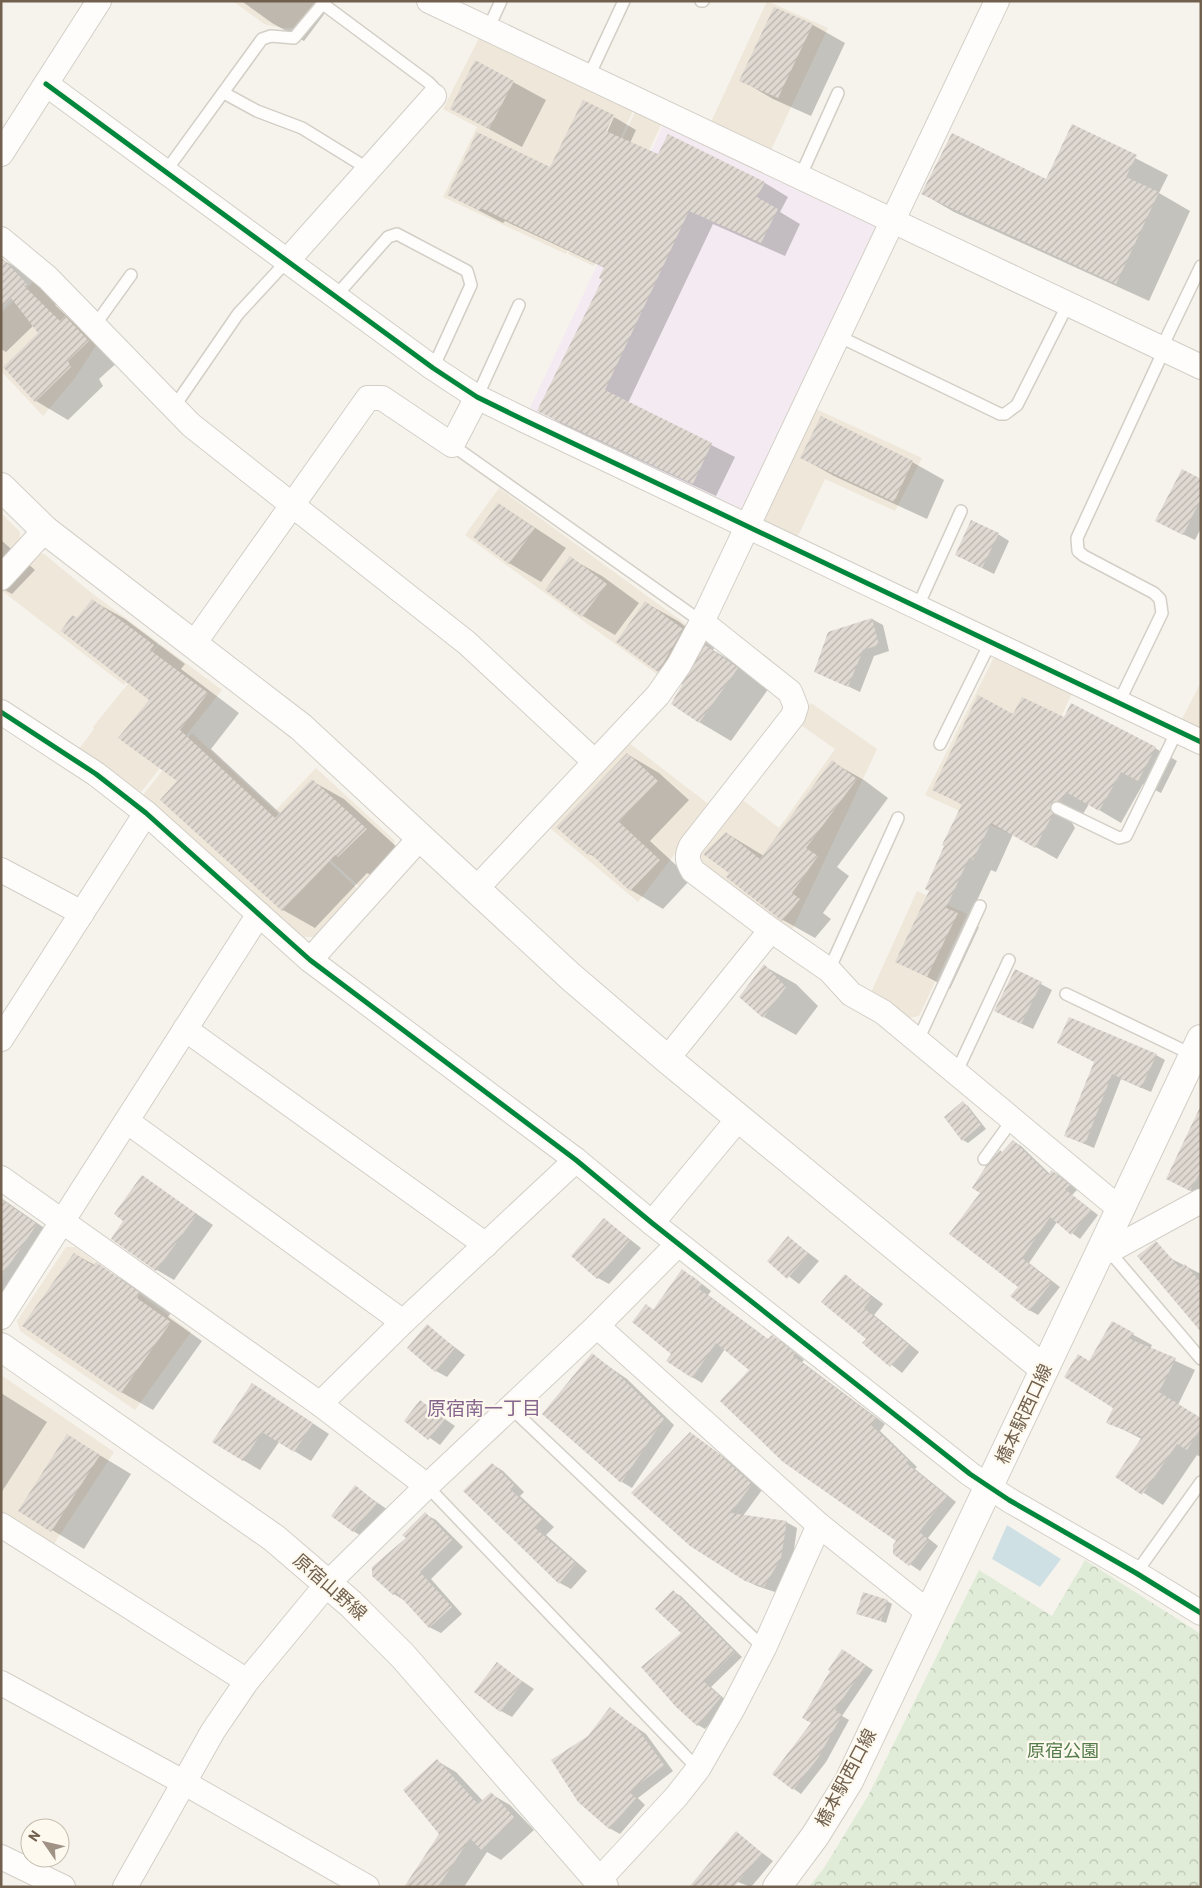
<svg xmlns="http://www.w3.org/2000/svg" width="1202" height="1888" viewBox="0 0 1202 1888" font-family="Barlow,'Noto Sans JP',sans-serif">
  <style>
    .residential { fill: #eee7da }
    .education { fill: #f4ebf2 }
    .forest { fill: url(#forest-crowns) }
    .water { fill: #cfe0e5 }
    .shadow { fill: #0003 }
    .building { fill: url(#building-hatch) }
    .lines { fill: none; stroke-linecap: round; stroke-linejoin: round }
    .service-casing { stroke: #d3cfc7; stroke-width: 14 }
    .minor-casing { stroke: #d3cfc7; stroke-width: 26 }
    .tertiary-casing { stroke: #d3cfc7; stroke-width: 30 }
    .service { stroke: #fefdfc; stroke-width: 11 }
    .minor { stroke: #fefdfc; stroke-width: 24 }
    .tertiary { stroke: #fefdfc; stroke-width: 28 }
    .cycleway-casing { stroke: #fdf9ee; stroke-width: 8 }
    .cycleway { stroke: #00873e; stroke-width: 5 }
    .labels { text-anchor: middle; stroke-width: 4.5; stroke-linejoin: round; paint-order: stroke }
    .street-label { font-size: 18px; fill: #72604e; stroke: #fdf9ee }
    .park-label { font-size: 18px; fill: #537b4b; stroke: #fdf9ee }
    .neighbourhood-label { font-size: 19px; fill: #86668d; stroke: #fdf9ee }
  </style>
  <defs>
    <pattern id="forest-crowns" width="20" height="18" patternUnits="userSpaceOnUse" patternTransform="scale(1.25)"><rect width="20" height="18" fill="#e1ecd8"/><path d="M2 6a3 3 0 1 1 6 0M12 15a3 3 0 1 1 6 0" fill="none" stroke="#bbc3b1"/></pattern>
    <pattern id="building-hatch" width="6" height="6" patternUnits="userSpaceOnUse" patternTransform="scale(1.25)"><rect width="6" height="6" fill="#dfd9d2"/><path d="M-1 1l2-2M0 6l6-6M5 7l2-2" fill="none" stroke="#b9b3ad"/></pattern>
  </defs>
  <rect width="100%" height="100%" fill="#f6f3ec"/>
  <g class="residential">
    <polygon points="233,1 316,1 293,28 281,28 264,24"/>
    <polygon points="767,1 828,28 771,150 711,122"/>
    <polygon points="480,36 634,109 566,254 443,197 477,127 443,109"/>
    <polygon points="636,110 662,123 594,266 568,254"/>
    <polygon points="35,280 98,342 75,378 43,416 1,371 1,313"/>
    <polygon points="816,409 922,458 895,511 825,479 796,540 767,527 763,519"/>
    <polygon points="499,488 687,625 658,675 465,535"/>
    <polygon points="1,513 20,532 20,536 19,543 1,562"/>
    <polygon points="34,554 44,554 89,591 159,643 124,685 1,590"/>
    <polygon points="160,644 222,690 141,792 79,749 94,729 93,727"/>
    <polygon points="996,653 1073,691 1008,833 925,795"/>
    <polygon points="1201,682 1201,730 1180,723"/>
    <polygon points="811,703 877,749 789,936 701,863 697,851 739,797 779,828 835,749 798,723"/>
    <polygon points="192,733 359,890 315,937 304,937 143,795"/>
    <polygon points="629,743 711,806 638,902 550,828"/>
    <polygon points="316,768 394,840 395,852 361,888 276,810"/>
    <polygon points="917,891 967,914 919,1016 904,1019 869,997"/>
    <polygon points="66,1247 75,1247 191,1332 135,1410 20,1331 17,1321"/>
    <polygon points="1,1375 114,1452 52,1547 1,1514"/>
  </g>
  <polygon class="education" points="668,115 893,221 747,528 524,420"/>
  <polygon class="forest" points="1085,1560 1201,1634 1201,1887 809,1887 824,1868 868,1796 979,1570 1052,1616"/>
  <polygon class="water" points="1007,1525 1061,1559 1040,1587 992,1559"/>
  <g class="shadow">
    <polygon points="334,1 304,41 272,23 243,2"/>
    <polygon points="774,8 813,25 845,43 811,116 773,99 741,80"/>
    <polygon points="476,62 546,100 522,147 452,109"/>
    <polygon points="614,117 636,130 630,143 659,155 668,135 765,183 788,197 780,212 800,224 785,256 713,224 628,403 735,457 716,496 562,424 539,410 604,280 605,268 505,221 503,223 449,195 551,169 602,136 605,137"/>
    <polygon points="1073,126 1168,175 1159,193 1190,211 1149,301 954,212 923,194 1047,180"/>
    <polygon points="1,259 34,277 58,303 55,305 72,321 97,336 120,360 99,379 103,386 68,420 36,401 40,333 34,325 6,352 1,349"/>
    <polygon points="802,458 912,462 944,480 927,519 834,476"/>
    <polygon points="1201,480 1201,528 1195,540 1168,527"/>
    <polygon points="499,504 566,548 541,582 509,563"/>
    <polygon points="998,534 1009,541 994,574 956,555"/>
    <polygon points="1,540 35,570 12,594 1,588"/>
    <polygon points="570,558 602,576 639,603 615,635 583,616 547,590"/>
    <polygon points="93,601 125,619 185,664 181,669 239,713 211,749 281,814 312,781 344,799 398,848 371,875 367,873 315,928 283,910 179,781 150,699 77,619"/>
    <polygon points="646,603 678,621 714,648 713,650 738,665 769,688 731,741 699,722 683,685 658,671"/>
    <polygon points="872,619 883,625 889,651 874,656 860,692 816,671"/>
    <polygon points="1013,716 1064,719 1155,748 1177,761 1161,793 1143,784 1121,823 1089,804 1083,814 1075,814 1071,821 1075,828 1057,859 1013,834 996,872 991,870 968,920 979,927 950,989 897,961 930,891 963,805 934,789"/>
    <polygon points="627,754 659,773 689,800 650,841 691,879 663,909 631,890 599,859 589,854"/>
    <polygon points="832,762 864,780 888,798 837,867 849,876 823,913 831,919 815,938 783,920 731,873 726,833 764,856"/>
    <polygon points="764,966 796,984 818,1006 796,1035 764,1017"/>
    <polygon points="1041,984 1052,990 1033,1029 1007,1017"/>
    <polygon points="1156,1055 1165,1060 1151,1092 1121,1079 1094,1148 1066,1136 1095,1062"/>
    <polygon points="963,1103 968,1106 986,1129 968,1143 963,1140"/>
    <polygon points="1201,1114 1201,1196 1167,1179"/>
    <polygon points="1013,1141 1021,1146 1051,1175 1052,1171 1060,1176 1077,1190 1072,1195 1098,1215 1080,1239 1057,1222 1029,1263 1060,1287 1038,1315 1029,1310 982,1193 1002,1153"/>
    <polygon points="142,1177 213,1225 174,1280 157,1270 125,1220"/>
    <polygon points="1,1198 53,1234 1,1305"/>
    <polygon points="604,1219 641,1248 609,1284 598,1278"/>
    <polygon points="789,1238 819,1261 799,1284 769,1261"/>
    <polygon points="74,1254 129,1283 171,1313 168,1317 202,1341 153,1410 121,1392"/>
    <polygon points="1170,1258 1201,1274 1201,1331"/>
    <polygon points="845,1275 883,1304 874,1315 919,1352 902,1373 864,1343 868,1339"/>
    <polygon points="692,1276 711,1291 708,1295 769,1340 772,1337 782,1342 804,1360 802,1362 885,1424 880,1431 917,1467 915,1469 956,1502 928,1538 938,1546 920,1571 894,1553 897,1541 751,1370 725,1349 702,1383 692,1377 673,1353 647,1306 654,1310"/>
    <polygon points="1112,1323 1152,1345 1150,1349 1195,1370 1178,1405 1201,1419 1201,1457 1197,1455 1163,1505 1117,1476 1142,1439 1108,1422 1115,1408 1090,1362"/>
    <polygon points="427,1326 465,1355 447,1377 436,1371"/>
    <polygon points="592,1355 627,1379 674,1425 632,1488 622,1482 543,1414"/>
    <polygon points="1,1393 47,1422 1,1493"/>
    <polygon points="270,1395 329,1434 311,1461 279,1442 260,1470 243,1460"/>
    <polygon points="420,1402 455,1426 440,1445 406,1421"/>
    <polygon points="68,1436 131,1474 84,1549 20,1511"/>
    <polygon points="700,1440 729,1461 762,1490 743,1516 786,1522 797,1528 792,1564 775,1592 757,1586 745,1580"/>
    <polygon points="492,1464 503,1471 524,1492 520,1496 554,1527 546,1535 587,1571 571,1589 560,1583"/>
    <polygon points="355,1487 388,1510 365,1538 353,1531"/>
    <polygon points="425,1514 436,1520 463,1547 431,1579 462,1614 441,1633 429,1627 405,1601 394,1594 373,1576 407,1538"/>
    <polygon points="673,1592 681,1596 742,1657 711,1687 728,1702 705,1729 698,1725 683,1634"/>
    <polygon points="887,1601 892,1604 886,1623 857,1613"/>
    <polygon points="850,1655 873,1670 842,1716 849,1720 826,1762 801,1794 794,1789 813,1723"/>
    <polygon points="497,1664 534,1689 512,1717 501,1711"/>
    <polygon points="610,1709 646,1734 673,1771 638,1798 645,1805 620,1834 609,1828 589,1737"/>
    <polygon points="437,1761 456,1772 483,1801 491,1794 510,1805 534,1830 501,1860 487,1852 464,1887 408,1887 440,1834"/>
    <polygon points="736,1833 773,1861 751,1887 738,1882"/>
  </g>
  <g class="building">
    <polygon points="774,7 813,24 778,98 739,81"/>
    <polygon points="475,60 514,81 489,129 450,109"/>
    <polygon points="583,100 614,115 606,131 658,154 668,134 765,182 757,197 778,209 761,243 689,211 605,390 712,443 693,484 537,411 602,280 599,278 604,267 481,208 480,211 447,195 477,132 550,167"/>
    <polygon points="1072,124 1137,155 1126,177 1159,192 1116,284 921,194 952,133 1046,179"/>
    <polygon points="1,257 27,284 24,286 60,321 65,316 89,341 68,361 71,367 35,402 3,367 38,333 11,298 1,308"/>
    <polygon points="821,416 913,461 894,502 800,458"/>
    <polygon points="1182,469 1201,479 1201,499 1183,535 1155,521"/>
    <polygon points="498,503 535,528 509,564 473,537"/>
    <polygon points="971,520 999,533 982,568 955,555"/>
    <polygon points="570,556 607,584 582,617 545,590"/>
    <polygon points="92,599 154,645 150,650 208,693 180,730 275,818 312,779 367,829 338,857 335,855 282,911 160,800 177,781 118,738 149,700 61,631 72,615 77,618"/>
    <polygon points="645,601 683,629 658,672 616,642"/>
    <polygon points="872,618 879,645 863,650 848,687 814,672 828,632"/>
    <polygon points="705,645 738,668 699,723 671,704"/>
    <polygon points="978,695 1013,714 1022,697 1064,717 1071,703 1156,747 1138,781 1121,772 1099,811 1066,792 1061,801 1052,802 1050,808 1053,814 1035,848 991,823 973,860 969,858 946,908 958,913 927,977 895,962 929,891 925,889 944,846 942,845 962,804 932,790"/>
    <polygon points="627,753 658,781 619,822 660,860 630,891 590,853 588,855 556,827"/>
    <polygon points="832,760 857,779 806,848 818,856 792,893 800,899 782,921 726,877 729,873 703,854 726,832 760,859"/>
    <polygon points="764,964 786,987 763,1018 739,997"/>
    <polygon points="1015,969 1042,982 1021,1024 994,1011"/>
    <polygon points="1069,1017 1157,1054 1141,1088 1112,1074 1085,1144 1064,1136 1094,1062 1057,1043"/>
    <polygon points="963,1101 981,1125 962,1141 944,1117"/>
    <polygon points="1201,1105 1201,1171 1190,1191 1166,1179"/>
    <polygon points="1013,1140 1049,1175 1051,1170 1070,1185 1065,1189 1091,1210 1071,1235 1050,1217 1022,1258 1052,1282 1029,1311 1010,1296 1018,1287 949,1234 980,1193 972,1188 986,1166 1000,1150 1002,1152"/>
    <polygon points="142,1175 197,1214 156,1271 111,1239 123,1221 114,1214"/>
    <polygon points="1,1199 37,1224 1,1277"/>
    <polygon points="604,1218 630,1240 597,1279 571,1256"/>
    <polygon points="788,1236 809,1254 787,1279 767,1261"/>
    <polygon points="1156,1241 1180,1268 1185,1264 1201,1283 1201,1332 1137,1256"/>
    <polygon points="74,1253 94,1266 96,1262 140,1293 137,1298 171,1322 121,1393 22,1326"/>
    <polygon points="682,1269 703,1285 699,1289 768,1339 772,1335 795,1353 793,1356 876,1418 871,1425 908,1460 906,1463 947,1496 919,1532 929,1540 909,1566 893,1554 893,1545 896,1541 783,1462 720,1401 749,1370 716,1343 692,1378 666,1361 671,1354 632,1322 646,1304 653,1310"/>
    <polygon points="845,1274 872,1297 864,1308 909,1345 890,1367 862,1343 866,1339 821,1302"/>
    <polygon points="1112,1321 1134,1333 1130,1339 1176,1358 1159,1392 1201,1418 1201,1428 1187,1450 1177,1444 1142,1495 1115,1477 1142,1437 1106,1423 1113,1408 1064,1377 1078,1354 1089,1361"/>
    <polygon points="427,1324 455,1348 435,1372 407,1348"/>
    <polygon points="592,1353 616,1372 664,1419 621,1483 542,1414"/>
    <polygon points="252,1383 313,1423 294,1452 262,1432 243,1461 212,1442"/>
    <polygon points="420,1400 445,1419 428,1440 404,1421"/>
    <polygon points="690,1432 718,1453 752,1484 731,1513 787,1521 781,1558 764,1587 745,1581 690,1546 631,1493"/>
    <polygon points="67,1434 100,1455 51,1532 18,1511"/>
    <polygon points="492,1463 514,1485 510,1489 543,1520 535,1528 576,1563 559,1584 463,1491"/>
    <polygon points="355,1485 377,1503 353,1532 331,1516"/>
    <polygon points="425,1512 452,1540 420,1572 452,1607 429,1628 396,1592 393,1595 372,1576 372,1567 406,1538 402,1535"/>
    <polygon points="673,1590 735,1652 704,1682 721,1697 697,1726 676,1707 641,1667 681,1633 655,1609"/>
    <polygon points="863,1592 888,1600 881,1621 856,1614"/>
    <polygon points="842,1649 866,1665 835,1710 842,1715 818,1758 793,1790 772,1774 811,1723 802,1718 830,1671 828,1670"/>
    <polygon points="497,1662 523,1682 500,1712 474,1692"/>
    <polygon points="610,1707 636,1727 664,1765 629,1792 636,1798 609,1829 578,1802 551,1760 588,1736"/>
    <polygon points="437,1759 478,1804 491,1792 515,1818 481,1850 470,1838 438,1887 404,1887 439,1834 403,1790"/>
    <polygon points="736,1831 762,1853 734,1887 689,1887"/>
  </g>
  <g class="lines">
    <g class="service-casing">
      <g id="service">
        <polyline points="701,1 703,1"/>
        <polyline points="323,4 428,82 433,87 434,96"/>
        <polyline points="488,29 501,1"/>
        <polyline points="588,78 624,1"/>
        <polyline points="224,93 257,111 302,128 370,170"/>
        <polyline points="166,171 262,39 271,36 294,38 325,1"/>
        <polyline points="800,177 838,93"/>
        <polyline points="335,297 388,237 397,234 467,271 471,285 433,368"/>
        <polyline points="95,325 131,275"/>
        <polyline points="838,336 1000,414 1005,414 1017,405 1067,306"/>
        <polyline points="1161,349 1201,266"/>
        <polyline points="477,397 519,305"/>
        <polyline points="174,407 238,314 287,261"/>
        <polyline points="452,445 702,622"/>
        <polyline points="917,608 961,511"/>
        <polyline points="1119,702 1162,613 1160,599 1154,593 1084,556 1078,551 1077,538 1164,350"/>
        <polyline points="940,744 990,643"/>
        <polyline points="1057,808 1119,838 1126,836 1177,731"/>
        <polyline points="829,970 898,818"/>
        <polyline points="1066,994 1193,1055"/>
        <polyline points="918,1040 980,906"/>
        <polyline points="957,1071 1009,960"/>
        <polyline points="984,1159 1013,1119"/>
        <polyline points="1109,1251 1201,1359"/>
        <polyline points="511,1408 764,1648"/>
        <polyline points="427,1486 698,1769"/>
        <polyline points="1136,1573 1201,1482"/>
      </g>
    </g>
    <g class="minor-casing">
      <g id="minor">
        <polyline points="429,1 1201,367"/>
        <polyline points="46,84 433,368 477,397 524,420 1201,742"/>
        <polyline points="1,154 99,1"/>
        <polyline points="1,239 48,278 191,425 467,643 594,761"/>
        <polyline points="287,261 434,96"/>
        <polyline points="1,578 45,530"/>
        <path d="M702,622l88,70 6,15 -3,9 -102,130c-5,10 -4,15 2,25l78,59 58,40 22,24 32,18 237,197"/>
        <polyline points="193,645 368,398 382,398 452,445 477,397"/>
        <polyline points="1,712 96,774 146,813 310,960 576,1160 652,1223 970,1474 1009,1500 1136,1573 1201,1613"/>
        <polyline points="1,870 82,913"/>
        <polyline points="475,890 658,695 679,665 702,622 997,1"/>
        <polyline points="310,960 420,838"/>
        <polyline points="185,1029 486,1245"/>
        <polyline points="1,1039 146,813"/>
        <polyline points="667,1059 771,930"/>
        <polyline points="128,1122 403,1322"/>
        <polyline points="1,1178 320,1404 427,1486"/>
        <polyline points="652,1223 739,1118"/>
        <polyline points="1102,1249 1109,1251 1201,1201"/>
        <polyline points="1,1317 259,914"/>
        <polyline points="597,1326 819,1525"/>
        <polyline points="320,1404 403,1322 576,1160"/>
        <polyline points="1,1525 247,1681"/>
        <polyline points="1,1683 183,1782 367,1887"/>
        <polyline points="1,1857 63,1887"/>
        <polyline points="599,1880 676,1797 698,1769 733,1708 764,1648 819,1525 928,1612"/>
        <polyline points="125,1887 213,1731 247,1681 328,1583 427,1486 597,1326 678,1244"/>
      </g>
    </g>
    <g class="tertiary-casing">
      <g id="tertiary">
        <polyline points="1,487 45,530 301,727 571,977 667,1059 1044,1369"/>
        <polyline points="1,1347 274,1538 351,1604 403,1656 604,1887"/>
        <polyline points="777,1887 815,1836 849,1781 1201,1039"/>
      </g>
    </g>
    <use href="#service" class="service"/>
    <use href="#minor" class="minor"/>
    <use href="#tertiary" class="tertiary"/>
    <g class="cycleway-casing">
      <g id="cycleway">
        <polyline points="46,84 433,368 477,397 524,420 1201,742"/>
        <polyline points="1,712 96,774 146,813 310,960 576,1160 652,1223 970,1474 1009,1500 1136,1573 1201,1613"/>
      </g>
    </g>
    <use href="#cycleway" class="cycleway"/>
  </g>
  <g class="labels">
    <g class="street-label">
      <text transform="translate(1024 1414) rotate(-65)" y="6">橋本駅西口線</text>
      <text transform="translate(330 1587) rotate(41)" y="6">原宿山野線</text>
      <text transform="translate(846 1778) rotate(-62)" y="6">橋本駅西口線</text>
    </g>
    <g class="park-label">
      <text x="1063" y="1757">原宿公園</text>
    </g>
    <g class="neighbourhood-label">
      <text x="484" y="1415">原宿南一丁目</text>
    </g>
  </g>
  <rect width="1202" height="1888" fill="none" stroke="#72604e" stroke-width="5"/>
  <g transform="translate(45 1843) rotate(304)"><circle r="24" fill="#fdf9ee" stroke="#c5bcae"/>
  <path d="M0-4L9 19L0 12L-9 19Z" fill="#a09385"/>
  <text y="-8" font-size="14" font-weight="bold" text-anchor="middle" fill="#72604e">N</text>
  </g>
</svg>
